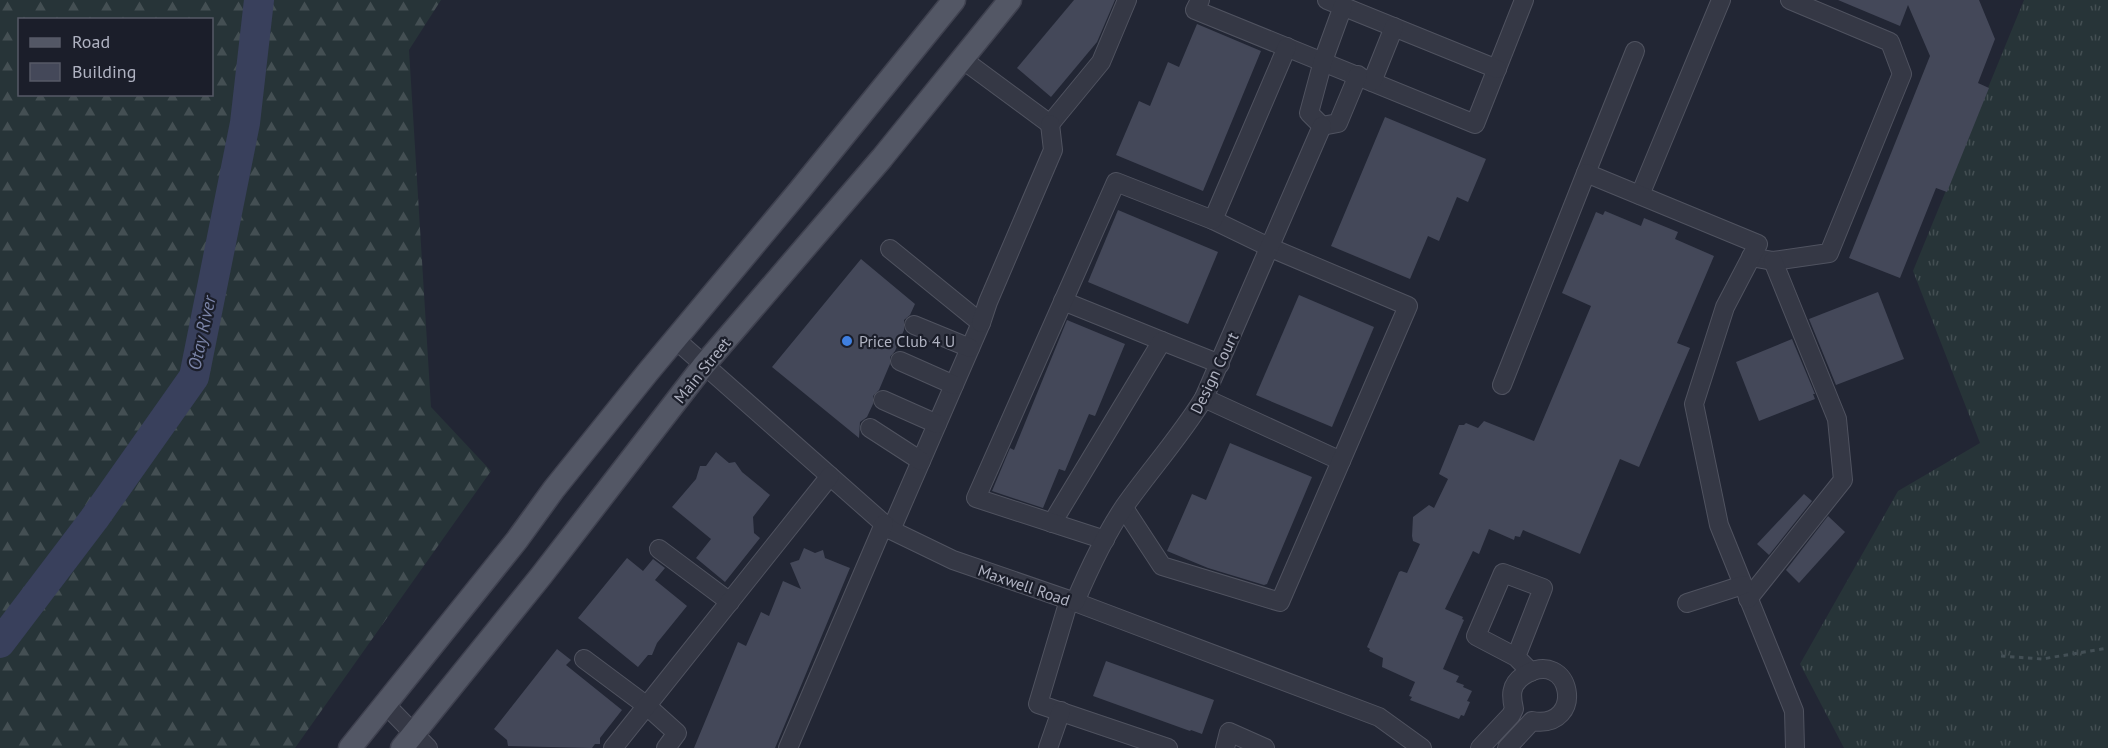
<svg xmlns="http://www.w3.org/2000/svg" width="2108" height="748" viewBox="0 0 2108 748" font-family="'PT Sans',sans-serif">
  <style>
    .grass { fill: url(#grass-tufts) }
    .forest { fill: url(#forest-firs); fill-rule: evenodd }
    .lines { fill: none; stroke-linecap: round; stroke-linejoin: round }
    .river { stroke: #39405c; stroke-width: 30 }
    .building { fill: #444859 }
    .minor-casing { stroke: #505360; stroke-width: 20 }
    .major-casing { stroke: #3f414f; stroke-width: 25 }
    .path { stroke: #434f55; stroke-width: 3; stroke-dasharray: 4.5 4.5; stroke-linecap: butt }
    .minor { stroke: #353845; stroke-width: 18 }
    .major { stroke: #535765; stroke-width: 22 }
    .shop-dot { fill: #3f7fe0; stroke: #1b1e2a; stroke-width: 2 }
    .labels { text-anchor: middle; stroke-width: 4.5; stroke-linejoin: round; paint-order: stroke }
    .poi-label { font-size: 16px; fill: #b0b3c2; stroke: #1b1e2a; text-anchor: start }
    .street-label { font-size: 16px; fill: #b0b3c2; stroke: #1b1e2a }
    .water-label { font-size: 18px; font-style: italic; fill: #7b84a7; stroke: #1b1e2a }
  </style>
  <defs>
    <pattern id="grass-tufts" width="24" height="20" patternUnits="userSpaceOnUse" patternTransform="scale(1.5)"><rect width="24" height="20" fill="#273438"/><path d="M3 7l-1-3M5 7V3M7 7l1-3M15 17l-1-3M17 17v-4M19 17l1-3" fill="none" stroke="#444f53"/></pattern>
    <pattern id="forest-firs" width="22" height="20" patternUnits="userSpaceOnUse" patternTransform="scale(1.5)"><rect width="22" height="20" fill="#273438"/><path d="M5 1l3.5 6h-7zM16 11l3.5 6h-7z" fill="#444f53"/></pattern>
  </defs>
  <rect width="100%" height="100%" fill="#222634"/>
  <polygon class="grass" points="2024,0 2108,0 2108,748 1844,748 1800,664 1898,491 1980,443 1913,271"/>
  <path class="forest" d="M0,0h441l-32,50 22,357 60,64 -196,277h-295zM20,20h192v74h-192z"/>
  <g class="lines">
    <polyline class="river" points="0,643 94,519 194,377 245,123 259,0"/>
  </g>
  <g class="building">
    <polygon points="1074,0 1115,0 1097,42 1051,97 1017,68"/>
    <polygon points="1838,0 1979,0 1995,39 1978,83 1989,88 1947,192 1936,188 1900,278 1849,258 1930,56 1908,5 1900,26"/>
    <polygon points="1197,24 1261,51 1203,191 1116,155 1139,101 1150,106 1168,62 1179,67"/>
    <polygon points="1385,117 1486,159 1468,202 1457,197 1439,241 1428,236 1410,279 1331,246"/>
    <polygon points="1118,210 1218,252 1188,324 1088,282"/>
    <polygon points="1605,211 1641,226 1644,218 1678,232 1675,239 1714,256 1677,343 1690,348 1639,467 1620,459 1580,554 1523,530 1520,537 1515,536 1514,540 1489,529 1479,554 1473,551 1445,609 1463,617 1462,619 1464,620 1443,669 1459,676 1456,682 1464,685 1463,687 1472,691 1467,701 1470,702 1464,716 1461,715 1459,719 1410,700 1412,697 1409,696 1415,682 1382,667 1383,658 1369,651 1370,649 1367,647 1399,572 1401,571 1407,573 1420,544 1413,541 1412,536 1413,517 1429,505 1434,508 1448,479 1439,474 1459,425 1464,425 1466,423 1478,428 1484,421 1534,441 1591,306 1562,293 1596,212 1603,215"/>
    <polygon points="861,259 915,304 910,315 904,320 904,330 895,351 890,357 890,364 879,390 873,396 873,404 867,417 860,422 859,438 772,367"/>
    <polygon points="1878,292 1904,359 1836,385 1809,319"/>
    <polygon points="1299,295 1374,327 1332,427 1256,395"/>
    <polygon points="1067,320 1125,344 1095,416 1089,414 1065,471 1059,469 1043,508 992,491 1010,448 1014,450"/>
    <polygon points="1792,339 1815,394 1813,394 1815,399 1759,421 1736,362"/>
    <polygon points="1230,443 1312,477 1267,584 1264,585 1208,568 1167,551 1192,494 1206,500"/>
    <polygon points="716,452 729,463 735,462 742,472 770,495 753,517 754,533 760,538 725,582 696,558 711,539 672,507 696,479 700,466 706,466"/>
    <polygon points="1804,494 1812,501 1769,555 1757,544"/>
    <polygon points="1828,516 1845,532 1799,583 1786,570"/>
    <polygon points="804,548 815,553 823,550 825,558 850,568 775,748 694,748 738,642 746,646 761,612 769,616 783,581 801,589 790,563 799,560"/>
    <polygon points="627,558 643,571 653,559 665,568 655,580 687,606 657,643 652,655 648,655 638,667 578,618"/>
    <polygon points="557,649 571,660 566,665 622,710 600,738 600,744 595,744 592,748 508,746 507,740 494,729"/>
    <polygon points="1106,661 1214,700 1202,734 1191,730 1190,731 1093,696"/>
  </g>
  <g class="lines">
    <g class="minor-casing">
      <g id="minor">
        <polyline points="1200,0 1195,10 1475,124 1524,0"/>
        <polyline points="1327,0 1497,69"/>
        <polyline points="962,59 1050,124 1101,62 1127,0"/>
        <polyline points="1372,82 1394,27"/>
        <polyline points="1322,126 1309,113 1323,61 1343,6"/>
        <polyline points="1322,126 1338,123 1358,75"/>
        <polyline points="1586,173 1635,51"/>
        <polyline points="1640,195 1721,0"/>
        <polyline points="890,249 981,323 891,530"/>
        <polyline points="1751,257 1773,261 1829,253 1902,74 1890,42 1790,0"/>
        <polyline points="1063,301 1162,341"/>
        <polyline points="981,323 988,302 1053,150 1050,124"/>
        <polyline points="914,325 970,348"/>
        <polyline points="675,339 891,530 953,560 1075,602 1379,717 1422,748"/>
        <polyline points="900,361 954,385"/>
        <polyline points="1502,385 1586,173 1758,244 1725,307 1694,404 1719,525 1794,711 1795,748"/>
        <polyline points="1204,398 1341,461"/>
        <polyline points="883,400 937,424"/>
        <polyline points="870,428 921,461"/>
        <polyline points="1124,508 1162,566 1280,602 1408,306 1271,248 1213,220"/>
        <polyline points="1052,523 1162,341 1220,364"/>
        <polyline points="1105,540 976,498 1116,182 1213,220 1287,47"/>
        <polyline points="659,549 730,602"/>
        <polyline points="1748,599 1843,480 1837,419 1773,261"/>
        <polyline points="1069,600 1038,704 1168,748"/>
        <path d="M1075,602c14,-33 29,-65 49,-95 26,-37 56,-70 80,-109l118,-272"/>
        <polyline points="1687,603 1743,585"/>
        <polyline points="1516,657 1543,588 1503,573 1476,636 1516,657 1531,672"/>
        <polyline points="584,659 647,706 677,733 666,748"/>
        <polyline points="385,704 428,748"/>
        <polyline points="613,748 830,476"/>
        <polyline points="788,748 884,524"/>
        <polyline points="1048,748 1061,711"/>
        <polyline points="1225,748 1229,732 1265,748"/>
        <path d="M1480,748l31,-33 3,-6c-3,-13 -4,-24 9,-33 49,-31 64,54 9,45l-25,27"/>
      </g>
    </g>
    <g class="major-casing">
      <g id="major">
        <polyline points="350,748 517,540 554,489 648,372 799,191 954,0"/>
        <polyline points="402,748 541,576 704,365 882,158 1010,0"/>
      </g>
    </g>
    <polyline class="path" points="2001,656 2042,659 2108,648"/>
    <use href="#minor" class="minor"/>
    <use href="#major" class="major"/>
  </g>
  <circle class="shop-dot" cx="847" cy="341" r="6"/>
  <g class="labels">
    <g class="poi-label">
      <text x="859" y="347">Price Club 4 U</text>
    </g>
    <g class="street-label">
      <text transform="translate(702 370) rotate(-51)" y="6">Main Street</text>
      <text transform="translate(1214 373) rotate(-64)" y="6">Design Court</text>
      <text transform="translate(1024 585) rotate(19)" y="6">Maxwell Road</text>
    </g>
    <g class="water-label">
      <text transform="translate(202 333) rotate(-78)" y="6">Otay River</text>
    </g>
  </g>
  <rect x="18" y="18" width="195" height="78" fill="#1b1e2a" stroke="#575a67" stroke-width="1.5"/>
  <rect x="30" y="38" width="30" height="9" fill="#535765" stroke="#575a67" stroke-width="1.5"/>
  <text x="72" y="48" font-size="18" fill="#b0b3c2">Road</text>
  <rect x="30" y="63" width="30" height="18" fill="#444859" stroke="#575a67" stroke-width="1.5"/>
  <text x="72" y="78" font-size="18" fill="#b0b3c2">Building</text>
</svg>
